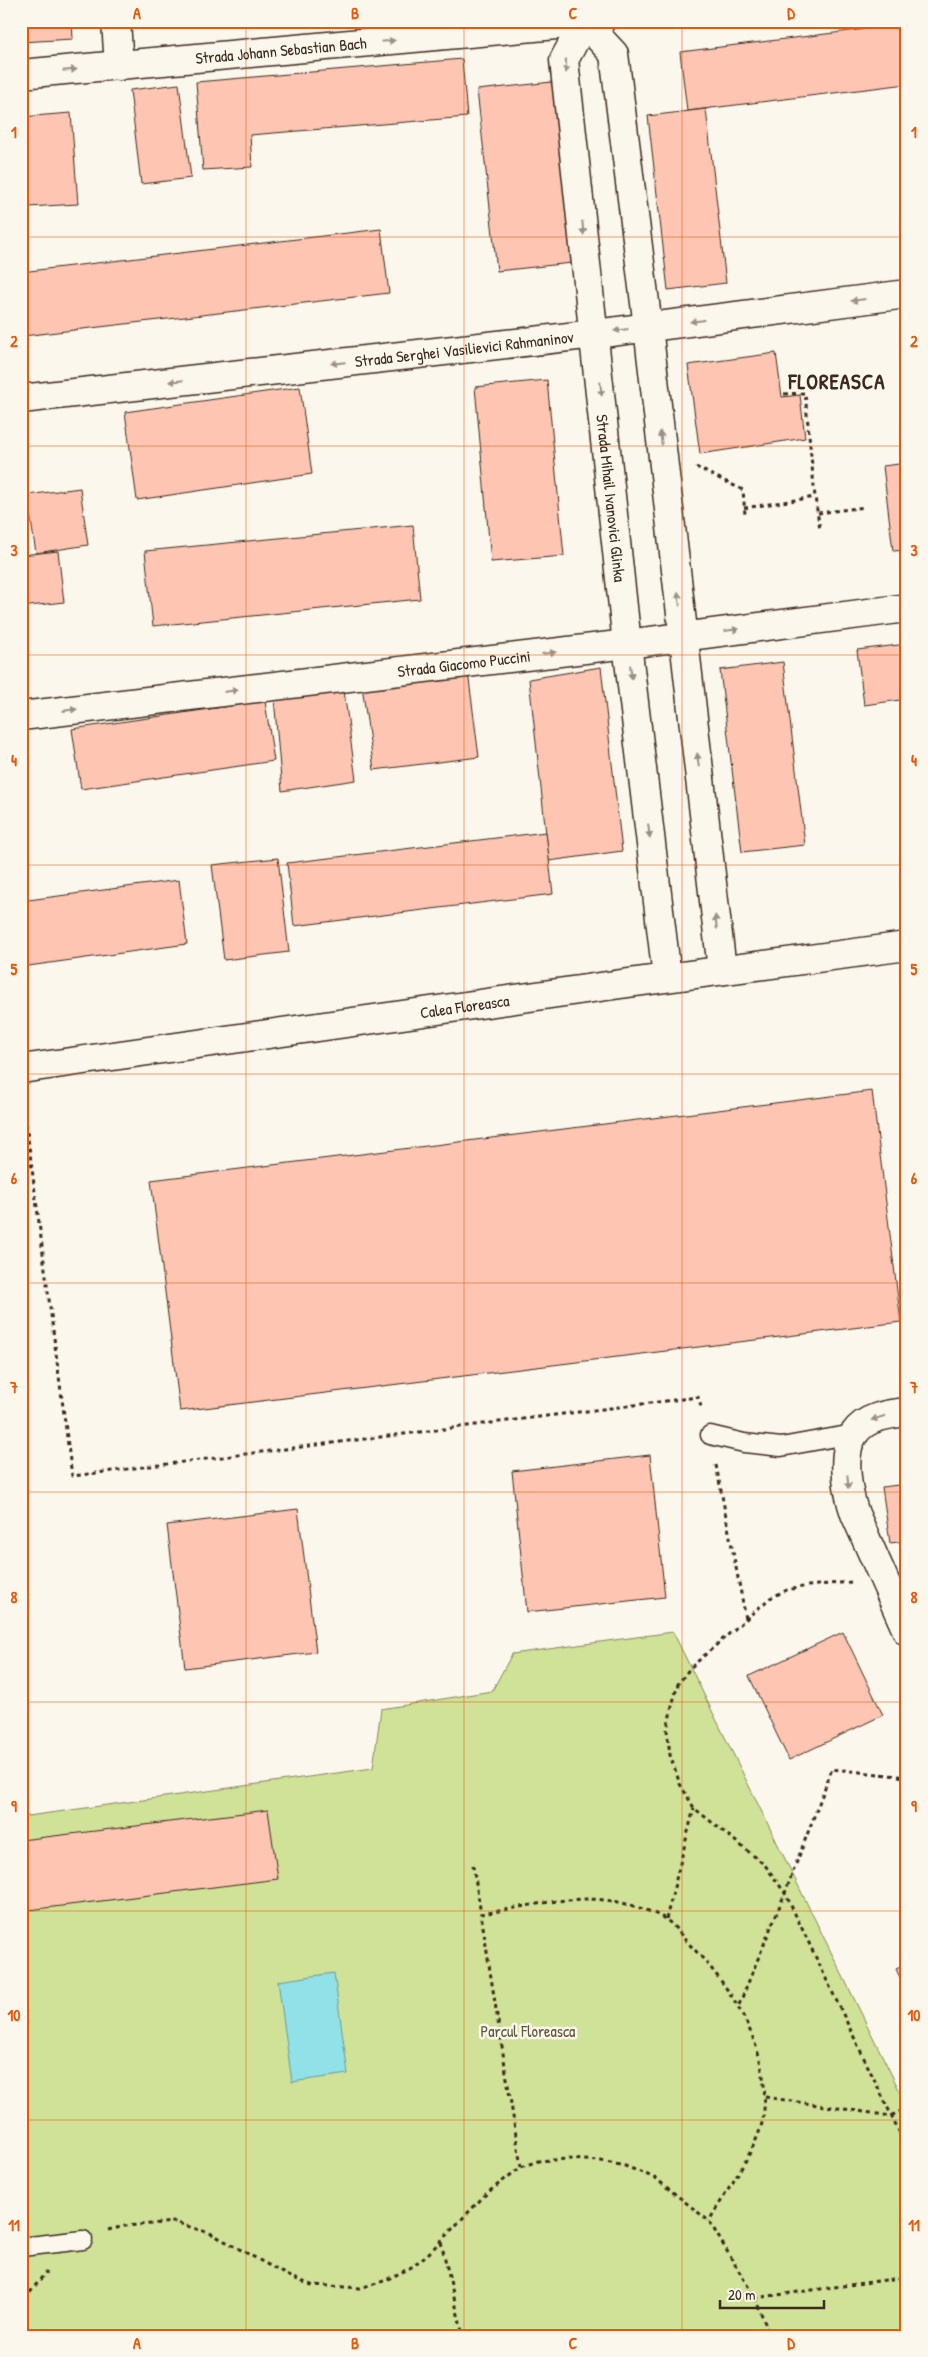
<svg xmlns="http://www.w3.org/2000/svg" width="928" height="2357" viewBox="0 0 928 2357" font-family="'Patrick Hand',sans-serif">
  <style>
    .green { fill: #cfe297; stroke: #85865a }
    .water { fill: #90e1e8; stroke: #6e9897 }
    .building { fill: #fdc5b2; stroke: #3b2a1e }
    .lines { fill: none; stroke-linecap: round; stroke-linejoin: round }
    .service-casing { stroke: #3b2a1e; stroke-width: 21 }
    .minor-casing { stroke: #3b2a1e; stroke-width: 31 }
    .tertiary-casing { stroke: #3b2a1e; stroke-width: 31 }
    .path { stroke: #3b2a1e; stroke-width: 3; stroke-dasharray: 4 4; stroke-linecap: butt }
    .service { stroke: #fbf7ec; stroke-width: 18 }
    .minor { stroke: #fbf7ec; stroke-width: 28 }
    .tertiary { stroke: #fbf7ec; stroke-width: 28 }
    .oneway { fill: #9b9085 }
    .grid { fill: none; stroke: #e8590c; stroke-width: 1; stroke-opacity: 0.55 }
    .labels { text-anchor: middle; stroke-width: 5; stroke-linejoin: round; paint-order: stroke }
    .street-label { font-size: 16px; fill: #3b2a1e; stroke: #fbf7ec }
    .park-label { font-size: 16px; fill: #60583c; stroke: #fbf7ec }
    .district-label { font-size: 21px; font-weight: bold; letter-spacing: 1px; fill: #3b2a1e; stroke: #fbf7ec }
    .neatline { fill: none; stroke: #e8590c; stroke-width: 2 }
    .grid-label { font-size: 16px; text-anchor: middle; font-weight: bold; fill: #e8590c }
  </style>
  <rect width="100%" height="100%" fill="#fbf7ec"/>
  <filter id="ink" filterUnits="userSpaceOnUse"><feTurbulence type="fractalNoise" baseFrequency=".02" numOctaves="2"/><feDisplacementMap in="SourceGraphic" scale="10" xChannelSelector="R" yChannelSelector="G"/><feConvolveMatrix kernelMatrix="1 2 1 2 8 2 1 2 1" color-interpolation-filters="sRGB"/></filter>
  <g filter="url(#ink)">
    <polygon class="green" points="673,1632 907,2106 907,2336 21,2336 21,1817 373,1768 381,1709 492,1691 512,1654"/>
    <polygon class="water" points="334,1973 348,2074 292,2082 278,1981"/>
    <g class="building">
      <polygon points="21,21 72,21 73,39 21,42"/>
      <polygon points="907,24 907,84 687,111 680,52"/>
      <polygon points="462,59 467,117 250,135 252,167 203,170 196,82"/>
      <polygon points="552,82 572,263 497,271 477,90"/>
      <polygon points="179,84 191,178 141,184 130,90"/>
      <polygon points="706,109 726,283 668,290 648,116"/>
      <polygon points="71,113 78,204 29,207 28,179 21,179 21,117"/>
      <polygon points="381,229 389,293 23,336 21,272"/>
      <polygon points="776,353 782,397 800,395 805,438 700,454 688,365"/>
      <polygon points="547,380 564,556 491,562 475,387"/>
      <polygon points="300,387 312,474 137,500 125,412"/>
      <polygon points="907,463 907,550 893,551 883,466"/>
      <polygon points="21,465 30,519 21,521"/>
      <polygon points="80,488 88,545 36,553 27,495"/>
      <polygon points="413,525 420,599 153,626 145,551"/>
      <polygon points="58,551 64,602 21,607 21,555"/>
      <polygon points="907,644 907,699 864,705 857,650"/>
      <polygon points="783,662 805,845 742,852 720,670"/>
      <polygon points="601,667 622,851 549,861 529,679"/>
      <polygon points="468,672 479,757 374,770 362,686"/>
      <polygon points="343,683 356,780 282,791 274,697"/>
      <polygon points="265,701 274,761 81,789 72,729"/>
      <polygon points="546,832 553,894 294,926 287,863"/>
      <polygon points="278,858 289,952 224,960 212,865"/>
      <polygon points="179,880 187,944 21,967 21,901"/>
      <polygon points="872,1091 901,1322 180,1411 151,1180"/>
      <polygon points="650,1455 665,1597 527,1612 512,1471"/>
      <polygon points="907,1484 907,1541 890,1543 882,1487"/>
      <polygon points="298,1509 316,1652 185,1668 167,1525"/>
      <polygon points="843,1632 883,1715 789,1760 749,1676"/>
      <polygon points="268,1810 278,1879 21,1911 21,1840"/>
      <polygon points="907,1964 907,1992 896,1969"/>
    </g>
    <g class="lines">
      <g class="service-casing">
        <g id="service">
          <polyline points="710,1435 744,1443 781,1447 853,1434"/>
          <polyline points="21,2247 83,2240"/>
        </g>
      </g>
      <g class="minor-casing">
        <g id="minor">
          <polyline points="116,21 119,66"/>
          <path id="s1" d="M21,74l580,-53"/>
          <path id="s2" d="M21,399l574,-65 312,-40"/>
          <path id="s3" d="M21,716l606,-72 280,-36"/>
          <path d="M907,1412c-19,2 -42,5 -53,22 -14,19 -6,60 1,80l52,117"/>
        </g>
      </g>
      <g class="tertiary-casing">
        <g id="tertiary">
          <path id="s4" d="M585,21l-21,39 63,584 40,333"/>
          <polyline points="585,23 614,54 648,327 722,970"/>
          <path id="s5" d="M21,1069l600,-85 286,-38"/>
        </g>
      </g>
      <g class="path">
        <polyline points="784,394 805,393 815,497 820,530"/>
        <polyline points="696,467 743,490 745,515"/>
        <polyline points="744,508 815,497"/>
        <polyline points="818,513 865,507"/>
        <polyline points="23,1100 72,1476 698,1397 702,1410"/>
        <polyline points="716,1465 746,1619"/>
        <polyline points="851,1582 808,1586 787,1590 770,1598 690,1668 678,1684 672,1706 667,1730 670,1755 680,1784 694,1808 765,1865 785,1893 907,2148"/>
        <polyline points="473,1865 481,1914"/>
        <polyline points="666,1919 694,1808"/>
        <polyline points="739,2005 785,1893 832,1769 907,1777"/>
        <polyline points="765,2097 891,2116 907,2108"/>
        <path d="M521,2167l-40,-253c41,-6 88,-20 131,-13 14,2 41,10 53,18 8,5 15,15 21,22 46,45 87,109 77,177 -5,30 -38,75 -54,103"/>
        <polyline points="108,2230 125,2226 175,2222 212,2234 290,2277 312,2285 360,2288 384,2281 410,2268 428,2254 487,2193 521,2167 538,2161 568,2159 601,2161 625,2166 655,2178 709,2221 755,2298 770,2336"/>
        <polyline points="441,2242 463,2336"/>
        <polyline points="755,2298 907,2277"/>
        <polyline points="21,2323 28,2295 46,2272"/>
      </g>
      <use href="#service" class="service"/>
      <use href="#minor" class="minor"/>
      <use href="#tertiary" class="tertiary"/>
    </g>
    <defs><path id="oneway-solid" d="M-6-.8H1V-3.2L6.5 0L1 3.2V.8H-6Z" transform="scale(1.25)"/></defs>
    <g class="oneway">
      <use href="#oneway-solid" transform="translate(388 41) rotate(-5)"/>
      <use href="#oneway-solid" transform="translate(566 66) rotate(89)"/>
      <use href="#oneway-solid" transform="translate(70 70) rotate(-5)"/>
      <use href="#oneway-solid" transform="translate(583 228) rotate(84)"/>
      <use href="#oneway-solid" transform="translate(858 300) rotate(173)"/>
      <use href="#oneway-solid" transform="translate(697 321) rotate(173)"/>
      <use href="#oneway-solid" transform="translate(621 330) rotate(173)"/>
      <use href="#oneway-solid" transform="translate(338 363) rotate(174)"/>
      <use href="#oneway-solid" transform="translate(176 381) rotate(174)"/>
      <use href="#oneway-solid" transform="translate(601 389) rotate(84)"/>
      <use href="#oneway-solid" transform="translate(661 438) rotate(-97)"/>
      <use href="#oneway-solid" transform="translate(679 599) rotate(-96)"/>
      <use href="#oneway-solid" transform="translate(732 630) rotate(-7)"/>
      <use href="#oneway-solid" transform="translate(549 653) rotate(-7)"/>
      <use href="#oneway-solid" transform="translate(631 672) rotate(83)"/>
      <use href="#oneway-solid" transform="translate(231 691) rotate(-7)"/>
      <use href="#oneway-solid" transform="translate(70 710) rotate(-7)"/>
      <use href="#oneway-solid" transform="translate(698 760) rotate(-97)"/>
      <use href="#oneway-solid" transform="translate(649 831) rotate(83)"/>
      <use href="#oneway-solid" transform="translate(716 922) rotate(-97)"/>
      <use href="#oneway-solid" transform="translate(878 1418) rotate(163)"/>
      <use href="#oneway-solid" transform="translate(848 1482) rotate(85)"/>
    </g>
  </g>
  <path class="grid" d="M246,21v2315M464,21v2315M682,21v2315M21,237h886M21,446h886M21,655h886M21,865h886M21,1074h886M21,1283h886M21,1492h886M21,1702h886M21,1911h886M21,2120h886"/>
  <g class="labels">
    <g class="street-label">
      <text dy="6" stroke="none"><textPath href="#s1" startOffset="261">Strada Johann Sebastian Bach</textPath></text>
      <text dy="6" stroke="none"><textPath href="#s2" startOffset="446">Strada Serghei Vasilievici Rahmaninov</textPath></text>
      <text dy="6" stroke="none"><textPath href="#s4" startOffset="485">Strada Mihail Ivanovici Glinka</textPath></text>
      <text dy="6" stroke="none"><textPath href="#s3" startOffset="446">Strada Giacomo Puccini</textPath></text>
      <text dy="6" stroke="none"><textPath href="#s5" startOffset="448">Calea Floreasca</textPath></text>
    </g>
    <g class="park-label">
      <text x="528" y="2037">Parcul Floreasca</text>
    </g>
    <g class="district-label">
      <text x="837" y="389">FLOREASCA</text>
    </g>
  </g>
  <rect width="928" height="2357" fill="none" stroke="#fbf7ec" stroke-width="55"/>
  <path d="M720 2300v8h104v-8" fill="none" stroke="#3b2a1e" stroke-width="2.5"/>
  <text x="728" y="2300" font-size="15" fill="#3b2a1e" stroke="#fbf7ec" stroke-width="4" paint-order="stroke">20 m</text>
  <rect x="28" y="28" width="872" height="2302" class="neatline"/>
  <g class="grid-label">
    <text x="137" y="19">A</text>
    <text x="355" y="19">B</text>
    <text x="573" y="19">C</text>
    <text x="791" y="19">D</text>
    <text x="14" y="138">1</text>
    <text x="914" y="138">1</text>
    <text x="14" y="347">2</text>
    <text x="914" y="347">2</text>
    <text x="14" y="556">3</text>
    <text x="914" y="556">3</text>
    <text x="14" y="766">4</text>
    <text x="914" y="766">4</text>
    <text x="14" y="975">5</text>
    <text x="914" y="975">5</text>
    <text x="14" y="1184">6</text>
    <text x="914" y="1184">6</text>
    <text x="14" y="1393">7</text>
    <text x="914" y="1393">7</text>
    <text x="14" y="1603">8</text>
    <text x="914" y="1603">8</text>
    <text x="14" y="1812">9</text>
    <text x="914" y="1812">9</text>
    <text x="14" y="2021">10</text>
    <text x="914" y="2021">10</text>
    <text x="14" y="2231">11</text>
    <text x="914" y="2231">11</text>
    <text x="137" y="2349">A</text>
    <text x="355" y="2349">B</text>
    <text x="573" y="2349">C</text>
    <text x="791" y="2349">D</text>
  </g>
</svg>
